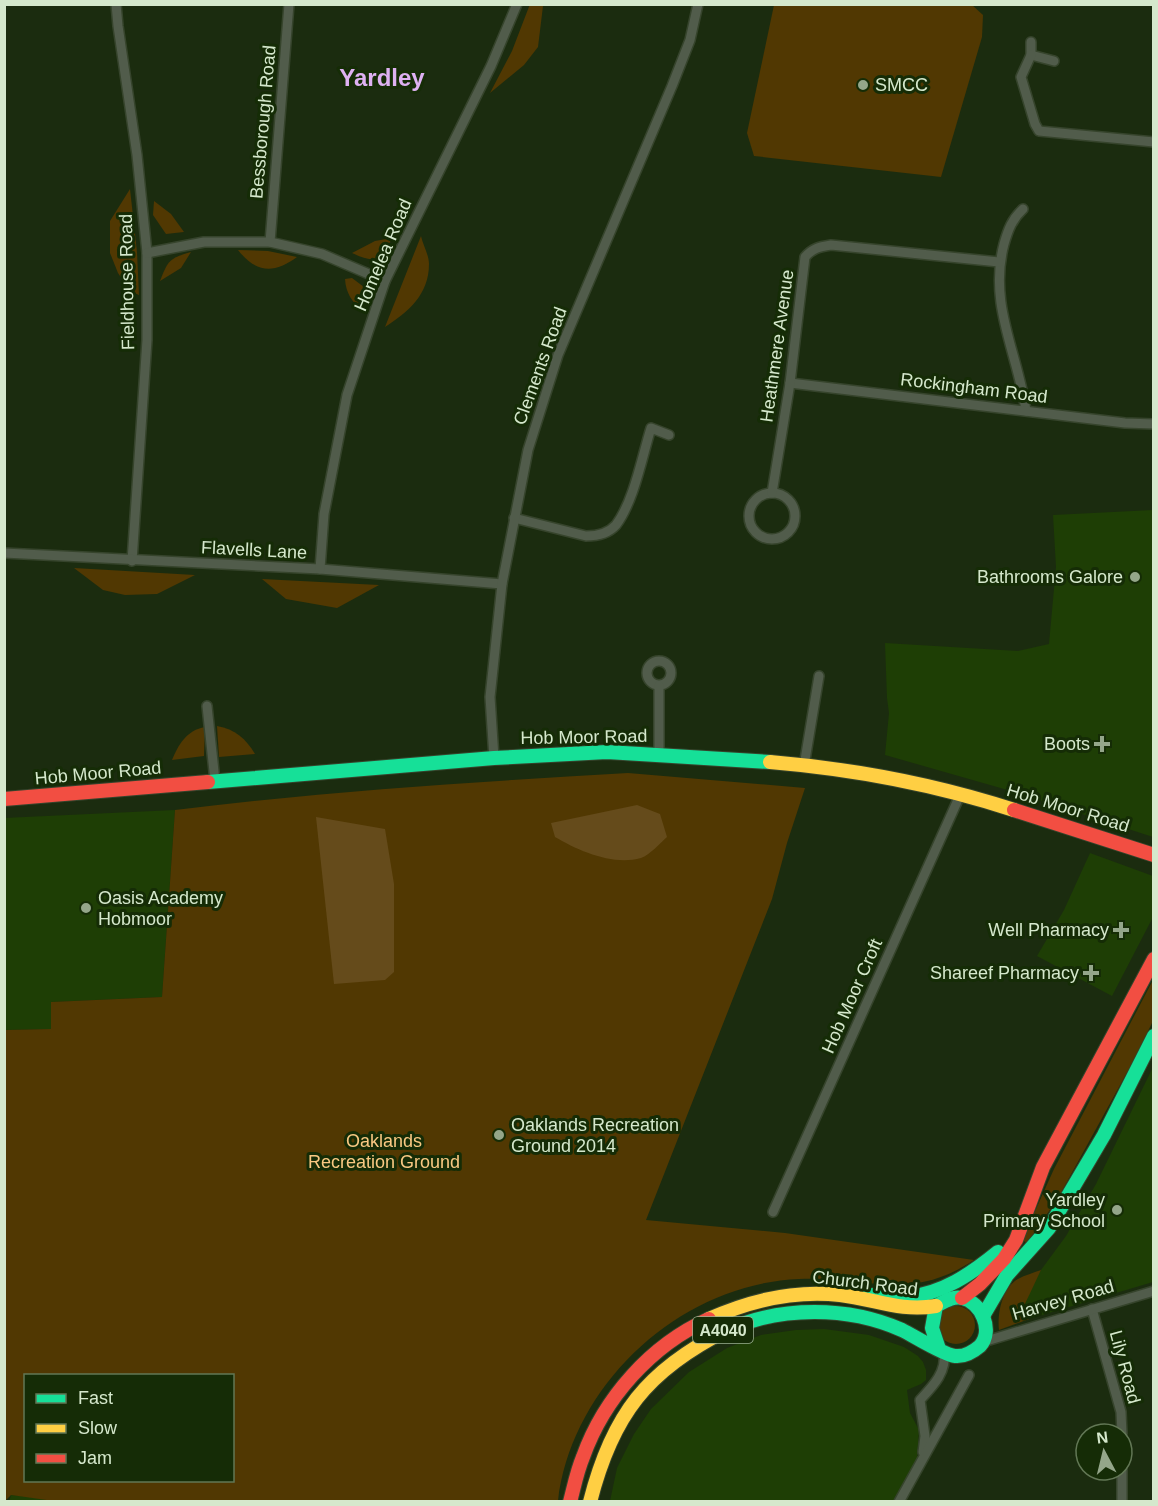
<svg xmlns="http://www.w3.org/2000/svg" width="1158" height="1506" viewBox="0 0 1158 1506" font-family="Arial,sans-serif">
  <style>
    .built { fill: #1e3e05 }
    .green { fill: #513802; fill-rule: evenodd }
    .forest { fill: #654b1b }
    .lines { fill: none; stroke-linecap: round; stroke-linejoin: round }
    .street-casing { stroke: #36442c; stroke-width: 12 }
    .fast-casing { stroke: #36442c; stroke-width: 16 }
    .slow-casing { stroke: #36442c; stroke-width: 16 }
    .jam-casing { stroke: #36442c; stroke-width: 16 }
    .street { stroke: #515c4b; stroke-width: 9 }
    .fast { stroke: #16e098; stroke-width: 14 }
    .slow { stroke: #ffcf43; stroke-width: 14 }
    .jam { stroke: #f24e42; stroke-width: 14 }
    .poi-dot { fill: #94a68a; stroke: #152c06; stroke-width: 2 }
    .labels { text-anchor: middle; stroke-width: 6; stroke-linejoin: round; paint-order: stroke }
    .shield { fill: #152c06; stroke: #9bb091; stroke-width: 1.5 }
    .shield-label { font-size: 16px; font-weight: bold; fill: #d5e8cc }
    .poi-label { font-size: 18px; fill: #d5e8cc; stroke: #152c06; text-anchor: end }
    .street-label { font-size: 18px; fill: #d5e8cc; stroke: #152c06 }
    .park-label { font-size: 18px; fill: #f9c882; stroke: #152c06 }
    .district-label { font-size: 24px; font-weight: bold; fill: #deb1f1; stroke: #152c06 }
  </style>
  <rect width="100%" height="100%" fill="#1b2c0f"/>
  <g class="built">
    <polygon points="1153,510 1153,837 1011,791 885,755 889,713 887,698 885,643 1018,651 1049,644 1056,567 1053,515"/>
    <polygon points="175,810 162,997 52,1002 52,1029 5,1030 4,818"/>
    <polygon points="1090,853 1153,876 1153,917 1112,996 1037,956 1064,910"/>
    <polygon points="1153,1067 1153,1282 1032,1318 1024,1307 1030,1291 1041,1270 1066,1236 1096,1184"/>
    <polygon points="824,1329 869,1335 904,1347 918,1356 923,1362 926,1370 926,1380 921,1384 907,1390 910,1413 919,1430 917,1458 893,1501 610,1501 617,1468 634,1434 651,1409 689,1372 727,1348 761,1335 796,1330"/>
    <polygon points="11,1495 50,1499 61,1501 9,1502"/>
  </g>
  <g class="green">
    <polygon points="530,4 543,5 543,6 538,47 524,65 490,93 512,51"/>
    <polygon points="774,5 972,5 983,15 982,37 941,177 754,156 747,133"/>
    <polygon points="130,189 137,252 139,295 130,291 118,273 110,253 110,221"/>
    <polygon points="154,201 171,214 184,232 166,234 153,215"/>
    <path d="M421,236c2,9 8,19 8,28 0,31 -21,48 -44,63z"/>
    <path d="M392,238c-11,23 -17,26 -40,15l23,-12z"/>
    <path d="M238,250l30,1 29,6c-23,17 -41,16 -59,-7z"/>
    <path d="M191,252l-10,16 -21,13c8,-21 10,-23 31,-29z"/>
    <path d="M352,278l12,9 2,9 -4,15c-10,-10 -16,-17 -17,-32z"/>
    <polygon points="74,568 195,575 157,594 125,595 103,590"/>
    <polygon points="262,579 379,585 337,608 286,599"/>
    <path d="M217,726c18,3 29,13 38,28l-36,3z"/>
    <path d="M205,727l-1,29 -32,4c6,-15 15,-30 33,-33z"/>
    <path d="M628,773l177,15 -18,55 -15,56 -126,321 139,13 189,27c-65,43 -106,16 -175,19 -119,5 -227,105 -241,222l-497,1 -50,-7 -6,6v-471l46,-1v-27l111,-5 13,-187c150,-19 302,-28 453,-37zM26,1376h206v104h-206z"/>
    <polygon points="1153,980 1153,1021 1130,1067 1058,1198 1027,1243 1022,1240 1054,1169"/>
    <path d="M1041,1270l-17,36 8,12 -33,12c-2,-16 3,-42 19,-51 7,-4 15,-6 23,-9z"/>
    <circle cx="956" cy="1325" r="19"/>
  </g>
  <g class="forest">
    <path d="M637,805l23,9 7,23c-7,6 -17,18 -26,21 -28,8 -62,-7 -86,-21l-4,-14z"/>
    <polygon points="316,817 385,829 394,884 394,972 385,980 334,984"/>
  </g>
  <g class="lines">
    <g class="street-casing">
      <g id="street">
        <polyline points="116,4 118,26 137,155 147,253 147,340 132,561"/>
        <polyline points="1031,42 1031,55 1054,61"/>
        <polyline points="1031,55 1021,77 1035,124 1039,131 1154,142"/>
        <path d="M1023,209c-11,10 -15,21 -19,35 -16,61 14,109 22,167"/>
        <polyline points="270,242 289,4"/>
        <polyline points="147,253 204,242 270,242 322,254 385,281"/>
        <polyline points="790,383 1125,423 1154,424"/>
        <circle cx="772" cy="516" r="23"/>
        <path d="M772,493l18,-110 15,-126c8,-9 14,-10 26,-12l168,17"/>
        <path d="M514,518l72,18c11,0 22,-2 30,-11 18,-24 26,-68 35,-97l18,7"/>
        <polyline points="4,553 320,569 502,584"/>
        <polyline points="320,569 324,514 347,395 385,281 491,66 517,4"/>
        <circle cx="659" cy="673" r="12"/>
        <polyline points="659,686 659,754"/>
        <polyline points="207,706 215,781"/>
        <polyline points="494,758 490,697 502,584 528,450 558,355 672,86 690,40 698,4"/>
        <polyline points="804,766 819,676"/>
        <polyline points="773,1212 961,793"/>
        <polyline points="1092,1309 1121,1412 1122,1434"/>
        <polyline points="983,1342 1154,1291"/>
        <path d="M923,1452l2,-16 -5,-36c13,-14 27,-28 24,-48"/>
        <polyline points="1122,1470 1122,1502"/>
        <polyline points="899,1502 969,1375"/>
      </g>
    </g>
    <g class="fast-casing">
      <g id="fast">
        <polyline points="208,782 494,758 607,752 770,762"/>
        <path d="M869,1295c12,0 25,3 38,2 35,-3 64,-23 91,-45"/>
        <polyline points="983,1316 1007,1275 1049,1228 1104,1135 1154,1036"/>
        <path d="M727,1330c54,-24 121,-24 175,0 12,6 42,25 53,26 10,1 18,-4 25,-10 14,-16 1,-44 -18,-48 -10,-2 -18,4 -26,8l-4,22 7,21"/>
      </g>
    </g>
    <g class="slow-casing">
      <g id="slow">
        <path d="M770,762c84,7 164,22 244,48"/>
        <path d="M709,1319c40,-18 86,-29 131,-24 35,4 60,17 96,11"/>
        <path d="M590,1502c22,-87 57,-132 137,-172"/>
      </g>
    </g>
    <g class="jam-casing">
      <g id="jam">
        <polyline points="4,799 208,782"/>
        <polyline points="1014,810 1154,855"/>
        <polyline points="962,1298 980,1284 1004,1259 1016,1240 1043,1167 1154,959"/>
        <path d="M570,1502c4,-15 7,-31 13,-45 21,-59 68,-112 126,-138"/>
      </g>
    </g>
    <use href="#street" class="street"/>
    <use href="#fast" class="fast"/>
    <use href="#slow" class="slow"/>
    <use href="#jam" class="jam"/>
  </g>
  <g class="poi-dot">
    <circle cx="863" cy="85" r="6"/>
    <circle cx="1135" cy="577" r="6"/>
    <path d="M1099 735h6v6h6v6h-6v6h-6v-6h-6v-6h6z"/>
    <circle cx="86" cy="908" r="6"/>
    <path d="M1118 921h6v6h6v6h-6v6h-6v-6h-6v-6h6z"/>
    <path d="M1088 964h6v6h6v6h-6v6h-6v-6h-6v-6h6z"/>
    <circle cx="499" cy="1135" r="6"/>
    <circle cx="1117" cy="1210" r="6"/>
  </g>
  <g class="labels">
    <rect class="shield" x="693" y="1317" width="60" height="26" rx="4.5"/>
    <g class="shield-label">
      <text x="723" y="1336">A4040</text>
    </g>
    <g class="poi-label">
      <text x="875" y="91" text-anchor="start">SMCC</text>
      <text x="1123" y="583">Bathrooms Galore</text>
      <text x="1090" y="750">Boots</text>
      <text x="98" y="904" text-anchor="start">Oasis Academy<tspan x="98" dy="21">Hobmoor</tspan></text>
      <text x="1109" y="936">Well Pharmacy</text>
      <text x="1079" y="979">Shareef Pharmacy</text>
      <text x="511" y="1131" text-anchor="start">Oaklands Recreation<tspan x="511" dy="21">Ground 2014</tspan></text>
      <text x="1105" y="1206">Yardley<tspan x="1105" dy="21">Primary School</tspan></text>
    </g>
    <g class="street-label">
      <text transform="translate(263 122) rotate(-85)" y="6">Bessborough Road</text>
      <text transform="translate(383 255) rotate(-67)" y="6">Homelea Road</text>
      <text transform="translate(127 282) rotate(-91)" y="6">Fieldhouse Road</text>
      <text transform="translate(777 346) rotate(-82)" y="6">Heathmere Avenue</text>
      <text transform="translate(540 366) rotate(-70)" y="6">Clements Road</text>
      <text transform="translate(974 388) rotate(7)" y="6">Rockingham Road</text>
      <text transform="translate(254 550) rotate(3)" y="6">Flavells Lane</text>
      <text transform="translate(584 737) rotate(-1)" y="6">Hob Moor Road</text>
      <text transform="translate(98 773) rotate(-5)" y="6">Hob Moor Road</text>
      <text transform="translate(1068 808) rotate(17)" y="6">Hob Moor Road</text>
      <text transform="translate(852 996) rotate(-66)" y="6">Hob Moor Croft</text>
      <text transform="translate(865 1283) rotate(7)" y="6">Church Road</text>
      <text transform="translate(1063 1300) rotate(-16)" y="6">Harvey Road</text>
      <text transform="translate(1125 1367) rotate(75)" y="6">Lily Road</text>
    </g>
    <g class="park-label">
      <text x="384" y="1147">Oaklands<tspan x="384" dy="21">Recreation Ground</tspan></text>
    </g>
    <g class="district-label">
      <text x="382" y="86">Yardley</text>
    </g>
  </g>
  <rect width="1158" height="1506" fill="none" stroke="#d5e8cc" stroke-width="12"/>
  <rect x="24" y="1374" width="210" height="108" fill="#152c06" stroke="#627755" stroke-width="1.5"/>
  <rect x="36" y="1394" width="30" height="9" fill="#16e098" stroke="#627755" stroke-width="1.5"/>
  <text x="78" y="1404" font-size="18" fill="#d5e8cc">Fast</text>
  <rect x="36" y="1424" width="30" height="9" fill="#ffcf43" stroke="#627755" stroke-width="1.5"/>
  <text x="78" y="1434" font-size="18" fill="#d5e8cc">Slow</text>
  <rect x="36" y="1454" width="30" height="9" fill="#f24e42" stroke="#627755" stroke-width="1.5"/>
  <text x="78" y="1464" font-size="18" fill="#d5e8cc">Jam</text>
  <g transform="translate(1104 1452) rotate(353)"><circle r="28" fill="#152c06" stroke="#627755" stroke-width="1.5"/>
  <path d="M0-4.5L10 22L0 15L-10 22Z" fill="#94a68a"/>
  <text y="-9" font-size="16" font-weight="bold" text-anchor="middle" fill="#d5e8cc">N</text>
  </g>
</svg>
